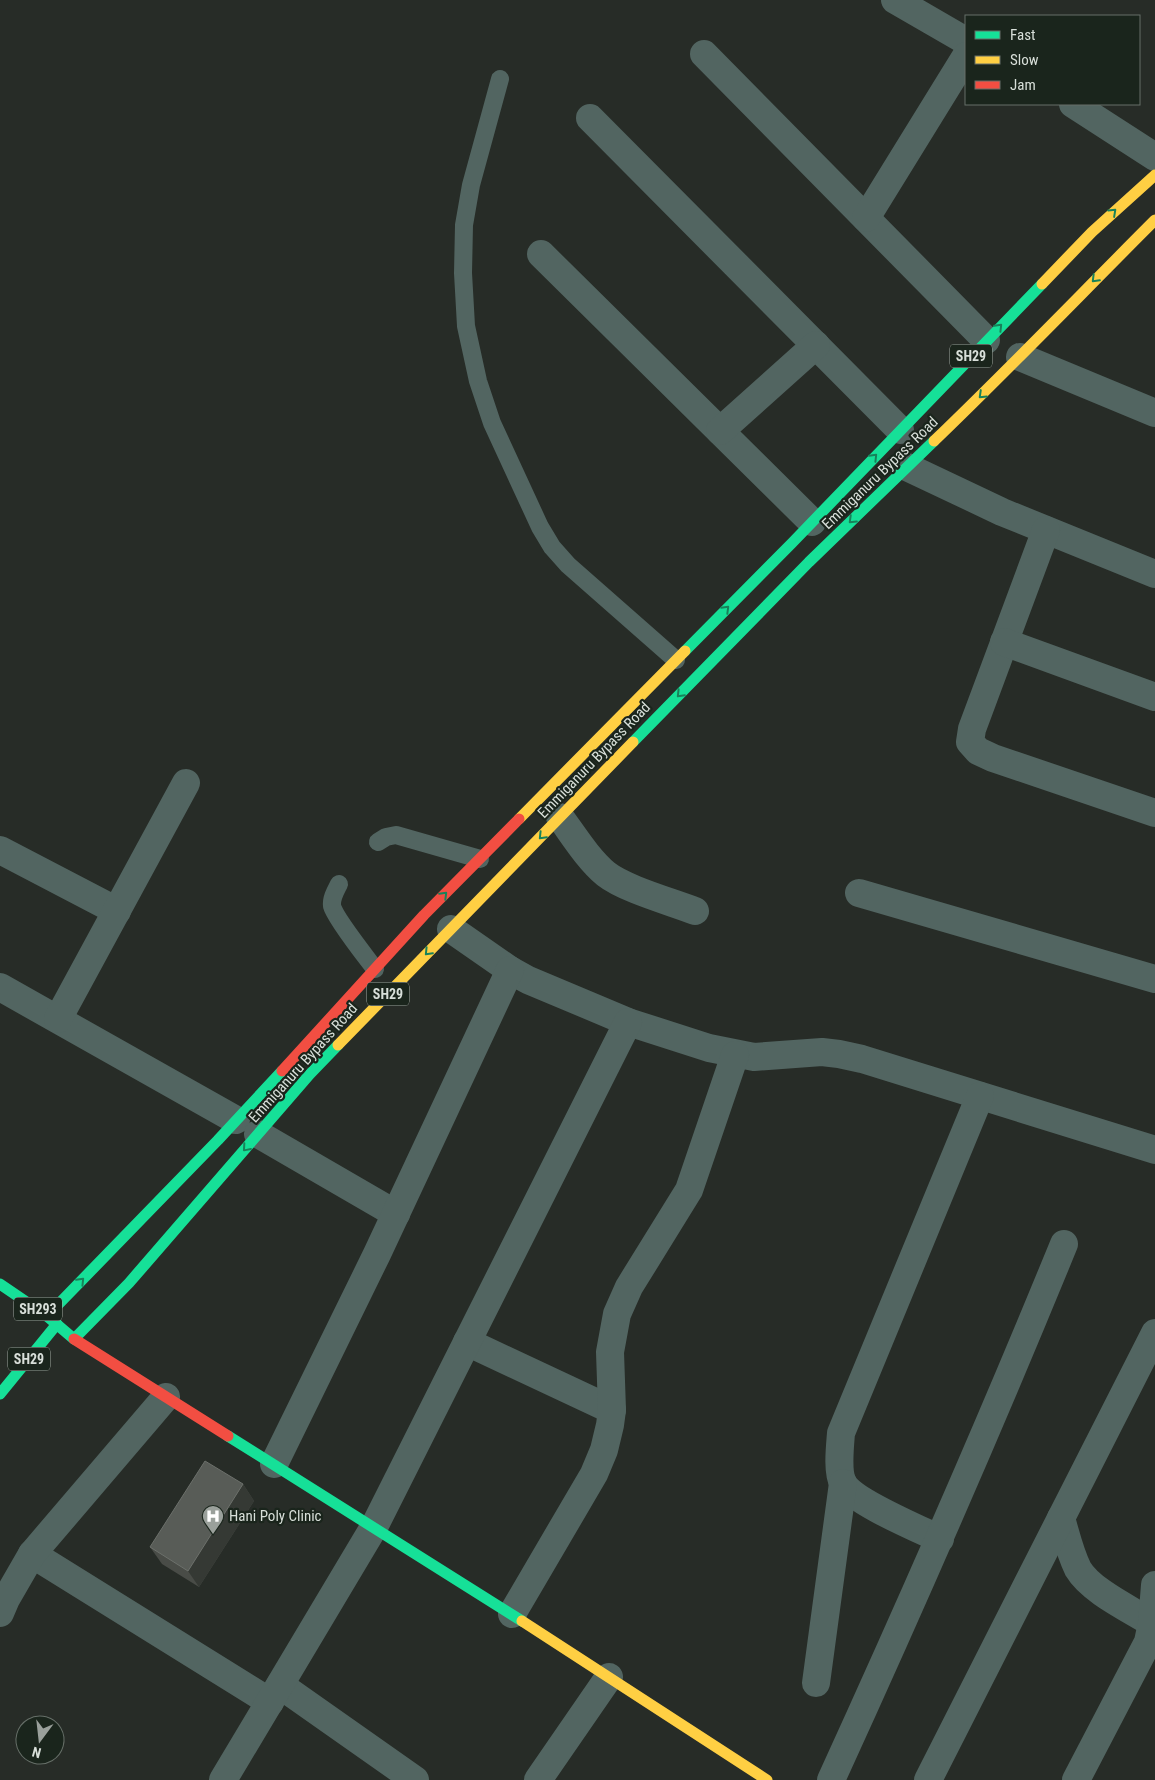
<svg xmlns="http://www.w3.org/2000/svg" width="1155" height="1780" viewBox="0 0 1155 1780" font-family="'Roboto Condensed',sans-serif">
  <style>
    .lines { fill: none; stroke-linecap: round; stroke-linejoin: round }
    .lane { stroke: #526561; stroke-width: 18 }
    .street { stroke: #526561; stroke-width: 28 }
    .fast { stroke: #16e098; stroke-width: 11 }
    .slow { stroke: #ffcf43; stroke-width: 11 }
    .jam { stroke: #f24e42; stroke-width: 11 }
    .wall { fill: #494c47 }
    .shaded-wall { fill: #353934 }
    .building { fill: #585c57; stroke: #6c706b }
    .oneway { stroke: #18825a }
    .labels { text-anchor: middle; stroke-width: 4.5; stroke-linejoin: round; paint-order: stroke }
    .shield { fill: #1a251c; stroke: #9fa7a0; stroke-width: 1 }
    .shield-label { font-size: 14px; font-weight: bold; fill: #d8dfd9 }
    .street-label { font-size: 15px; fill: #d8dfd9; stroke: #1a251c }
    .poi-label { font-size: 15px; fill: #d8dfd9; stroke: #1a251c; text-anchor: start }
  </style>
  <rect width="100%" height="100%" fill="#272c27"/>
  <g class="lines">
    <g class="lane">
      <polyline points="500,79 471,185 464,225 463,273 466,326 478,381 492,423 540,527 552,547 568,565 676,660"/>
      <polyline points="378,842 386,837 396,835 480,859"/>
      <path d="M339,884c-3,6 -8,14 -7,22 3,12 34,51 43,63"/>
    </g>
    <g class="street">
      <polyline points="895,0 966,41"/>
      <polyline points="704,54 986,340"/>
      <polyline points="1073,104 1155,157"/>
      <polyline points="590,118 900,430"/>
      <polyline points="866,218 966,56"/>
      <polyline points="541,254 812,522"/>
      <polyline points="1020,357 1155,413"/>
      <polyline points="720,431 816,345"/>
      <polyline points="907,467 1002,512 1155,574"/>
      <polyline points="1046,530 972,729 970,742 978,751 993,758 1155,813"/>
      <polyline points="1004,642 1155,697"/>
      <path d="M560,817c14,19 28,42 46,57 19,15 66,28 89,37"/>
      <polyline points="0,850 117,911"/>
      <polyline points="859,893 1155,979"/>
      <polyline points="451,929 510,970 528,980 628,1022 709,1048 754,1057 822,1052 839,1054 862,1059 1155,1150"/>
      <polyline points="0,987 236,1120"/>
      <polyline points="58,1019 186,783"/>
      <polyline points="258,1134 396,1214"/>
      <polyline points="467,1342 612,1410"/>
      <polyline points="274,1464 377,1254 510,970"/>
      <path d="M1061,1518c5,17 9,35 17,51 13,22 52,40 74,54"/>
      <path d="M940,1539c-21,-10 -88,-38 -97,-56 -6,-11 -3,-37 -2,-50l139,-337"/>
      <polyline points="32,1554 270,1702"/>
      <polyline points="0,1613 6,1599 32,1554 166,1397"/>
      <polyline points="512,1614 594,1474 604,1450 610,1425 612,1410 610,1352 617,1314 629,1287 689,1190 735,1055"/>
      <polyline points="816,1683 843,1483"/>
      <polyline points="280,1685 415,1780"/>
      <polyline points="223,1780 374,1527 628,1022"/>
      <polyline points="538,1780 609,1677"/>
      <path d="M831,1780c81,-177 159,-355 233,-536"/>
      <polyline points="928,1780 1155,1333"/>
      <polyline points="1076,1780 1148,1642 1152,1623 1155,1585"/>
    </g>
    <g class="fast">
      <polyline points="685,651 792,543 1042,284"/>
      <polyline points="633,742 809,562 934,441"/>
      <polyline points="0,1284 47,1316 74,1339 129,1283 310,1074 338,1045"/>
      <polyline points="47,1316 218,1140 282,1071"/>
      <polyline points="0,1394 57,1324"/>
      <polyline points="228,1436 522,1621"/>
    </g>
    <g class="slow">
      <polyline points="1042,284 1092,232 1155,175"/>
      <path d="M934,441c75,-72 147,-147 221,-221"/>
      <polyline points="519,819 685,651"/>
      <polyline points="338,1045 633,742"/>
      <polyline points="522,1621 767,1780"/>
    </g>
    <g class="jam">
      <polyline points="282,1071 424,915 519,819"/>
      <polyline points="74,1339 228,1436"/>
    </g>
  </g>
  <polygon class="wall" points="243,1484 254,1501 199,1587 162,1564 150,1547"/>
  <polygon class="shaded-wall" points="243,1484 254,1501 199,1587 188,1571"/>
  <polygon class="building" points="205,1461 243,1484 188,1571 150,1547"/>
  <defs><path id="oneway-chevron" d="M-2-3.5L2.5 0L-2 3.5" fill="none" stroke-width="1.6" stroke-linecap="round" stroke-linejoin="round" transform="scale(1.25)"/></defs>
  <g class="oneway">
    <use href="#oneway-chevron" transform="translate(1113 212) rotate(-43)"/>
    <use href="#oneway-chevron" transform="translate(1095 279) rotate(135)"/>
    <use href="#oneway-chevron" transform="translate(999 327) rotate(-46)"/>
    <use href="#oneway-chevron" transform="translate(982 395) rotate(136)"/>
    <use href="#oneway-chevron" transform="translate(874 457) rotate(-46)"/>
    <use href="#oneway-chevron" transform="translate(852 520) rotate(136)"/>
    <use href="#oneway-chevron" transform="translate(726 609) rotate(-45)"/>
    <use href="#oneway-chevron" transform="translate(680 694) rotate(134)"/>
    <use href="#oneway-chevron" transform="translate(542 836) rotate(134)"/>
    <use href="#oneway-chevron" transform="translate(444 895) rotate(-45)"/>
    <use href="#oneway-chevron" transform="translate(428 952) rotate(134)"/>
    <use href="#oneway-chevron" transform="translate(246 1148) rotate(131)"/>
    <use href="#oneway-chevron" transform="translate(81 1281) rotate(-46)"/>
  </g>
  <defs>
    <g id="hospital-pin" transform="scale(1.125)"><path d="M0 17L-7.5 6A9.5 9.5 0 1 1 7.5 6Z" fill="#9aa09b" stroke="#1a251c"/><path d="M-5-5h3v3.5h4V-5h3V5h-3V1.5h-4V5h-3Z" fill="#fff"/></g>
  </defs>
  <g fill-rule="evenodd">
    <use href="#hospital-pin" x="213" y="1516"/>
  </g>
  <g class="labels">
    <g class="shield">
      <rect x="950" y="344.5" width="42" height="23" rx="4"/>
      <rect x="367" y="982.5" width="42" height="23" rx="4"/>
      <rect x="14" y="1297.5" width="48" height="23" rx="4"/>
      <rect x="8" y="1347.5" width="42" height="23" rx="4"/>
    </g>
    <g class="shield-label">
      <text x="971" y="361">SH29</text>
      <text x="388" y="999">SH29</text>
      <text x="38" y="1314">SH293</text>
      <text x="29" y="1364">SH29</text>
    </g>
    <g class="street-label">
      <text transform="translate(880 473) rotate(-44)" y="5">Emmiganuru Bypass Road</text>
      <text transform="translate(594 760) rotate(-46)" y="5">Emmiganuru Bypass Road</text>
      <text transform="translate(303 1063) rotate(-48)" y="5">Emmiganuru Bypass Road</text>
    </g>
    <g class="poi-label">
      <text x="229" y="1521">Hani Poly Clinic</text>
    </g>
  </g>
  <rect x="965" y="15" width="175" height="90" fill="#1a251c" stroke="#666f68"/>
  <rect x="975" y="31" width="25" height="8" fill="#16e098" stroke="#666f68"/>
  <text x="1010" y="40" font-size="15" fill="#d8dfd9">Fast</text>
  <rect x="975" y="56" width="25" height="8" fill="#ffcf43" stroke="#666f68"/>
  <text x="1010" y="65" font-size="15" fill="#d8dfd9">Slow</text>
  <rect x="975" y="81" width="25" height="8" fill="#f24e42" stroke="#666f68"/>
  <text x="1010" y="90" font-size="15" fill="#d8dfd9">Jam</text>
  <g transform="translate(40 1740) rotate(195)"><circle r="24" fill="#1a251c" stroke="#666f68"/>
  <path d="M0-4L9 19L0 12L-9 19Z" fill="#9aa09b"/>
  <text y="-8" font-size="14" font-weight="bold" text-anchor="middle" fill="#d8dfd9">N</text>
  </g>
</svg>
